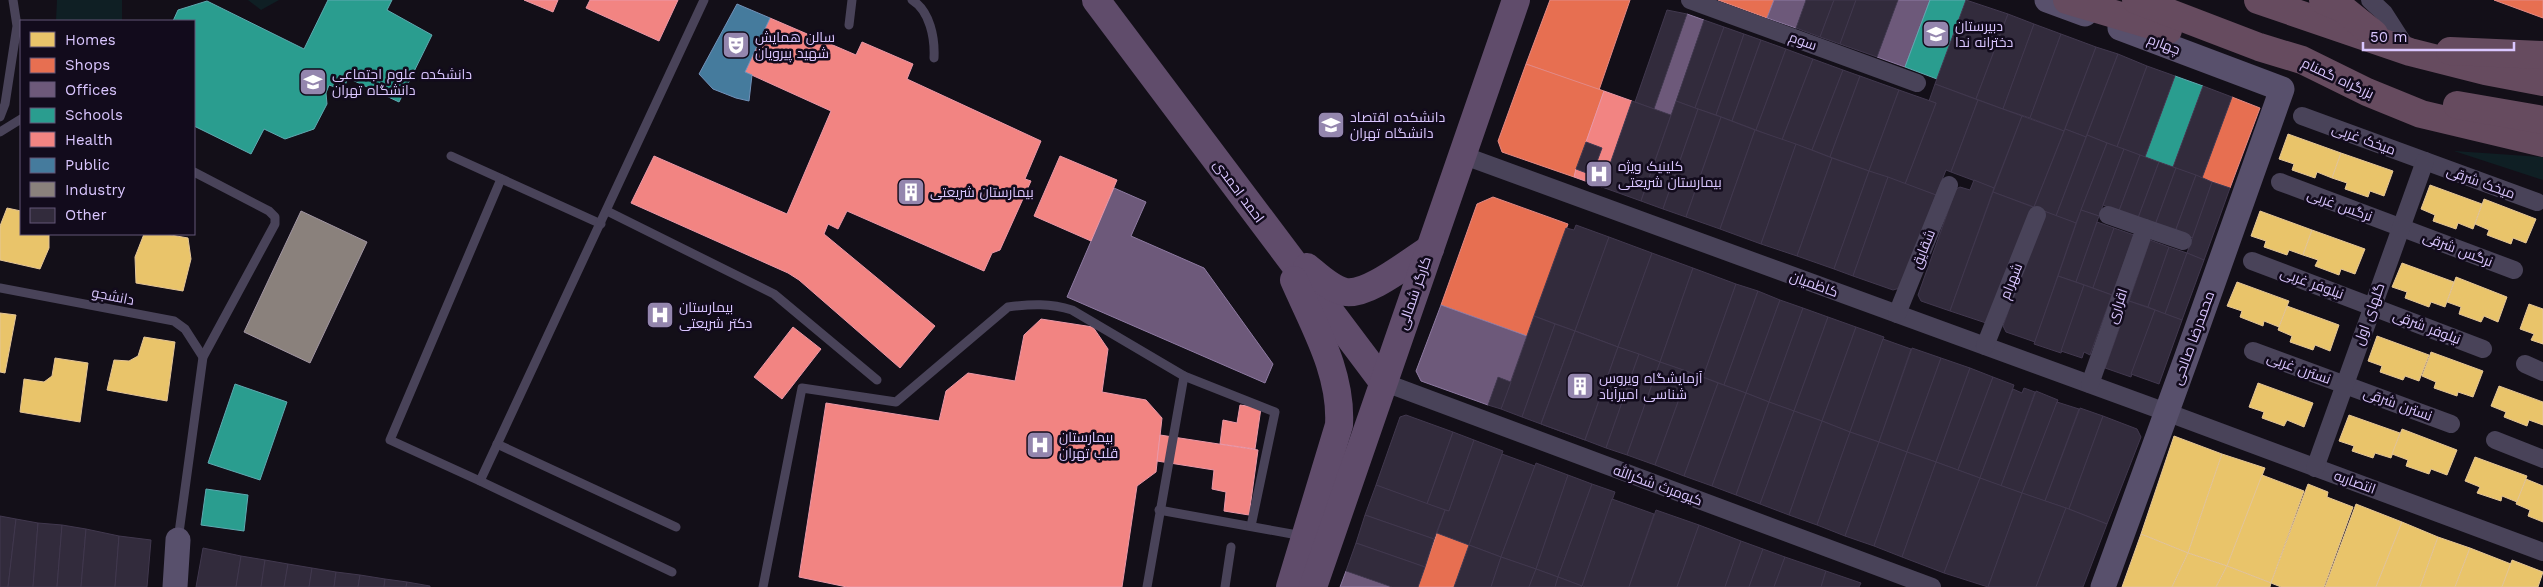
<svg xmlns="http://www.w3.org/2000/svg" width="2543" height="587" viewBox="0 0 2543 587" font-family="'Work Sans',Cairo,sans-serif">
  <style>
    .green { fill: #0f1f24 }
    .homes { fill: #e9c46a; stroke: #e4c597 }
    .shops { fill: #e76f51; stroke: #e38985 }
    .offices { fill: #6d597a; stroke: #8e7aa2 }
    .schools { fill: #2a9d8f; stroke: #5fa9b1 }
    .health { fill: #f28482; stroke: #eb98a8 }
    .public { fill: #457b9d; stroke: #7292ba }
    .industry { fill: #8a817c; stroke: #a296a3 }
    .building { fill: #322b3c; stroke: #41384e }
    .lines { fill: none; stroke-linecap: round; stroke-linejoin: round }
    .lane { stroke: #494359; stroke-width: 9 }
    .street { stroke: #494359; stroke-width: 18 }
    .secondary { stroke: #58506c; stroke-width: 25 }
    .primary { stroke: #604c6b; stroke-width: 28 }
    .highway { stroke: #664b5f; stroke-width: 28 }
    .labels { text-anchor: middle; stroke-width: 5; stroke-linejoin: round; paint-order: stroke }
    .poi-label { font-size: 14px; fill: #dac6ff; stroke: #120b1c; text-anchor: start }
    .street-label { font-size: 14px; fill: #dac6ff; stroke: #120b1c }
  </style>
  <rect width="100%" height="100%" fill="#130f18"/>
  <g class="green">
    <polygon points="57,0 122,0 122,21 56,21"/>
    <polygon points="248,0 279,0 261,10"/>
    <polygon points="2454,151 2543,157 2543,180"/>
  </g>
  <g class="homes">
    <polygon points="2288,134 2341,153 2332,178 2317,172 2315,178 2292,170 2294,164 2279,159"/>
    <polygon points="2341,153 2393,171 2384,196 2370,191 2368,197 2345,189 2347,183 2332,178"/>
    <polygon points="2430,185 2482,204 2473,229 2458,223 2456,229 2433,221 2435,215 2421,209"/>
    <polygon points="2484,199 2536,219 2526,243 2513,238 2511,244 2487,235 2489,230 2475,224"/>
    <polygon points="7,208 21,211 21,234 49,234 49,248 40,269 0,260 0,226"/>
    <polygon points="2260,211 2312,230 2303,255 2289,250 2287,255 2264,247 2266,241 2251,236"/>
    <polygon points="2312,230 2365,249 2355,274 2341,269 2339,275 2315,266 2318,260 2303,255"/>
    <polygon points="144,234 165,234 188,238 191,259 183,291 136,283 135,257"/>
    <polygon points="2402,263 2454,282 2445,307 2431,302 2429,307 2405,298 2407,292 2392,287"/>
    <polygon points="2456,277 2507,297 2498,322 2484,316 2481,322 2459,314 2461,307 2447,302"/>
    <polygon points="2237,282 2289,301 2279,327 2264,321 2263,326 2240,317 2242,311 2227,306"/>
    <polygon points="2529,304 2543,309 2543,344 2531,340 2534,334 2520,329"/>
    <polygon points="2287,306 2339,325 2330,351 2315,345 2313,350 2290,342 2292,336 2278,330"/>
    <polygon points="0,313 16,315 5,373 0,372"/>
    <polygon points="2377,336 2429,355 2419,381 2405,376 2403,380 2380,372 2382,366 2368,361"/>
    <polygon points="144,337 175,342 167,401 107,390 114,360 129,361 138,356"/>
    <polygon points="2431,352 2483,371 2473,397 2458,392 2457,396 2434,388 2436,382 2422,376"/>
    <polygon points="55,358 88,363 80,422 20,412 24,379 44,382 52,376"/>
    <polygon points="2258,383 2313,403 2304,427 2287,420 2284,426 2262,418 2264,412 2249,407"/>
    <polygon points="2499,386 2543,402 2543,425 2529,420 2527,426 2504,417 2506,412 2491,406"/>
    <polygon points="2349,415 2400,433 2391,458 2375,453 2373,458 2352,451 2354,446 2339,441"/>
    <polygon points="2402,429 2457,450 2447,475 2431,469 2429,474 2406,466 2408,460 2392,454"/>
    <polygon points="2174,436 2222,454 2188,553 2141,534"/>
    <polygon points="2222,454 2265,468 2227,566 2188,553"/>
    <polygon points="2475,457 2527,476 2517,502 2502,496 2501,501 2477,493 2480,487 2465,481"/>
    <polygon points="2262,475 2304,491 2271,583 2227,566"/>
    <polygon points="2526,479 2543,486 2543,522 2528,516 2530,510 2516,504"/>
    <polygon points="2308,484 2328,492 2327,497 2353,507 2324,587 2281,587 2271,583"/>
    <polygon points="2356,504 2402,522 2376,587 2325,587"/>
    <polygon points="2402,522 2438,537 2420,587 2376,587"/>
    <polygon points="2141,534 2188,553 2172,587 2122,587"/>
    <polygon points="2438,537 2470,548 2455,587 2420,587"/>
    <polygon points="2470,548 2511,564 2502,587 2455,587"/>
    <polygon points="2188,553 2227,566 2216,587 2172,587"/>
    <polygon points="2512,560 2543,572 2538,587 2502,587"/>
    <polygon points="2227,566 2271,583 2270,587 2216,587"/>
  </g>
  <g class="shops">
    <polygon points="1550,0 1630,0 1599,90 1526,64"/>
    <polygon points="1718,0 1774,0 1767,18"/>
    <polygon points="2494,0 2543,0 2543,18"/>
    <polygon points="1526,64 1604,91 1574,177 1502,152 1498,141"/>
    <polygon points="2232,97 2260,108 2230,188 2202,178"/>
    <polygon points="1493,197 1568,224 1527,336 1441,305 1477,204"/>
    <polygon points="1437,533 1469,545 1467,551 1454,587 1418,587"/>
  </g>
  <g class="offices">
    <polygon points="1774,0 1806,0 1796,28 1767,18"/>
    <polygon points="1898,0 1930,0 1905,67 1877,57"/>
    <polygon points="1687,14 1704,20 1671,115 1654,109"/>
    <polygon points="1114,188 1146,202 1131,236 1204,268 1273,364 1265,383 1067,297"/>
    <polygon points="1441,305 1527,336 1511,382 1498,377 1488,405 1421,381 1416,371"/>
    <polygon points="1346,571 1392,587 1340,587"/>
  </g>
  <g class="schools">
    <polygon points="328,0 392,0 387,10 432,35 399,102 348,78 343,90 329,85 326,93 327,104 314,129 285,139 264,129 251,154 194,126 194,21 173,21 178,10 207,1 304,49"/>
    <polygon points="1930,0 1966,0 1937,79 1905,67"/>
    <polygon points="2175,76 2203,86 2173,167 2145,157"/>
    <polygon points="235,384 287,402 260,480 208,463"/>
    <polygon points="206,489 248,495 244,531 201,525"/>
  </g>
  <g class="health">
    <polygon points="524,0 558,0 553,12"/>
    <polygon points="590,0 678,0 659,41 586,8"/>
    <polygon points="770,18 856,55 862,42 913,64 907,79 1041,141 1025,179 1031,181 1000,250 992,253 984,271 847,211 838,229 828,224 824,234 935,326 900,368 799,280 788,273 631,203 654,156 787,214 831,111 745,72"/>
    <polygon points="1604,91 1632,101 1602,187 1574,177 1576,169 1592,175 1602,148 1586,142"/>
    <polygon points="1060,156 1117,180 1091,241 1034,216"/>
    <polygon points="1041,319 1093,327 1108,349 1102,392 1146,400 1162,418 1156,472 1137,486 1122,587 847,587 799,577 826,403 939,421 946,391 968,373 1015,381 1024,335"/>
    <polygon points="793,327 821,349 782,399 754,377"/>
    <polygon points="1240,405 1261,408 1255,449 1220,444 1223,420 1237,423"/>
    <polygon points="1160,435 1258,450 1249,515 1224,511 1226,492 1212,489 1214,470 1157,461"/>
  </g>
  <polygon class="public" points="737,4 770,18 745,72 752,75 749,101 736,98 713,89 699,74"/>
  <polygon class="industry" points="301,211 367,242 310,363 244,332"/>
  <g class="building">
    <polygon points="1806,0 1834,0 1820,37 1796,28"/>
    <polygon points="1834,0 1856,0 1840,44 1820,37"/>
    <polygon points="1856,0 1898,0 1877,57 1840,44"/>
    <polygon points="1966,0 2008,14 1976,99 1935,84"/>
    <polygon points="1667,10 1687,14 1654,109 1635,102"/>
    <polygon points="2008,14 2034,24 2003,109 1976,99"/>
    <polygon points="1704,20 1724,27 1695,108 1676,101"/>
    <polygon points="2034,24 2061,34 2030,118 2003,109"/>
    <polygon points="1724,27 1744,34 1716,115 1695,108"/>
    <polygon points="1744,34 1761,40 1732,121 1716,115"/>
    <polygon points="2061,34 2096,47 2064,131 2030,118"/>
    <polygon points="1761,40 1786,49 1756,130 1732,121"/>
    <polygon points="2096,47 2118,54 2086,137 2065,129"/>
    <polygon points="1786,49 1813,59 1782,140 1756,130"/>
    <polygon points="2118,54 2147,66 2117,147 2087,135"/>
    <polygon points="1813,59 1843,70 1812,150 1782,140"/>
    <polygon points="2147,66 2175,76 2145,157 2117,147"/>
    <polygon points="1843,70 1860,76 1830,157 1812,150"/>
    <polygon points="1860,76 1899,90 1869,171 1830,157"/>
    <polygon points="1935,84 1978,100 1951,172 1946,170 1936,195 1905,184 1936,103 1929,101"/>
    <polygon points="2203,86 2232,97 2202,178 2173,167"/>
    <polygon points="1899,90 1936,103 1905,184 1869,171"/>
    <polygon points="1978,100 2022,116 1994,188 1951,172"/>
    <polygon points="1632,101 1671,115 1641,201 1602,187"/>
    <polygon points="1676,101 1698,109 1663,209 1641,201"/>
    <polygon points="1698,109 1721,117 1686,217 1663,209"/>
    <polygon points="2022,116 2064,131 2034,207 1993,192"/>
    <polygon points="1721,117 1755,130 1720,229 1686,217"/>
    <polygon points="2065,129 2086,137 2056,216 2034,207"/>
    <polygon points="1755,130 1796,144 1761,244 1720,229"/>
    <polygon points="2087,135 2107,143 2076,223 2056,216"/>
    <polygon points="1586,142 1602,148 1592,175 1576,169"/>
    <polygon points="2107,143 2124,149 2099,216 2081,210"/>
    <polygon points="1796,144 1832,158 1797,256 1761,244"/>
    <polygon points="2124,149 2140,155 2119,211 2103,205"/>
    <polygon points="2140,155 2159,162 2138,218 2119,211"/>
    <polygon points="1832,158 1869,171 1834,269 1797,256"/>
    <polygon points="2159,162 2176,168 2155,225 2138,218"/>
    <polygon points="2176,168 2196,175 2175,232 2155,225"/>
    <polygon points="1869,171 1888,177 1853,276 1834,269"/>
    <polygon points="2196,175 2212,182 2193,238 2175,232"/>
    <polygon points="1888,177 1936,195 1900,288 1893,290 1853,276"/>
    <polygon points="1974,180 1994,188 1950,311 1921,301 1918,295 1956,189 1960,187 1970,190"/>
    <polygon points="2212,182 2230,188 2204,260 2187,253"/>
    <polygon points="1993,192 2033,207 1992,325 1950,311"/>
    <polygon points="2081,210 2099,216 2076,282 2058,276"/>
    <polygon points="2044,211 2076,223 2035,342 2006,332 2003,326"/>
    <polygon points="2097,222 2114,228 2093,288 2076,282"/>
    <polygon points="1576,225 1609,237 1575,331 1534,316 1566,228 1574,230"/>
    <polygon points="2114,228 2134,235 2112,295 2093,288"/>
    <polygon points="1609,237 1652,253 1618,347 1575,331"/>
    <polygon points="2150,240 2169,247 2148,307 2129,301"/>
    <polygon points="2169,247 2187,253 2165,314 2148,307"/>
    <polygon points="1652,253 1693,268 1660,362 1618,347"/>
    <polygon points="2187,253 2204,260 2182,320 2165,314"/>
    <polygon points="1693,268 1736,284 1703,377 1660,362"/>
    <polygon points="2058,276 2084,285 2061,353 2034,344"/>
    <polygon points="1736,284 1758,291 1724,385 1703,377"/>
    <polygon points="2084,285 2112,295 2090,355 2084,352 2082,358 2061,351"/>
    <polygon points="1758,291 1780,300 1746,393 1724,385"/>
    <polygon points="1780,300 1803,308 1769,402 1746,393"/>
    <polygon points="2129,301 2155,310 2131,377 2105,368"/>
    <polygon points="1803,308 1828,317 1794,411 1769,402"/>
    <polygon points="2155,310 2182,320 2159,384 2131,374"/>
    <polygon points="1534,316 1555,324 1522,417 1501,409"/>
    <polygon points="1828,317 1856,327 1822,421 1794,411"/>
    <polygon points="1555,324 1575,331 1541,424 1522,417"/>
    <polygon points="1856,327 1884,337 1850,432 1822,421"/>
    <polygon points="1575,331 1618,347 1585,440 1541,424"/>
    <polygon points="1575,331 1618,347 1585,440 1541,424"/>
    <polygon points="1883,339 1911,349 1879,442 1850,432"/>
    <polygon points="1618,347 1639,354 1606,448 1585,440"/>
    <polygon points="1912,348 1941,358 1907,452 1879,442"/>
    <polygon points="1639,354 1660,362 1627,455 1606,448"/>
    <polygon points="1941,358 1970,368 1936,462 1907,452"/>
    <polygon points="1660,362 1689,372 1655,465 1627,455"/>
    <polygon points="1970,368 1993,377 1958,470 1936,462"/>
    <polygon points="1689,372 1718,383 1684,476 1655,465"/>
    <polygon points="1498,377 1511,382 1501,409 1488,405"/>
    <polygon points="1993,377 2014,385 1980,478 1958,470"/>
    <polygon points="1718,383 1746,393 1712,486 1684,476"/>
    <polygon points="2024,388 2035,392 2001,486 1980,478 2013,389 2022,393"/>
    <polygon points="2036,391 2058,400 2022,493 2001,486"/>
    <polygon points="1746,393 1769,402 1736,495 1712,486"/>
    <polygon points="1769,402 1794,411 1760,504 1736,495"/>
    <polygon points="2057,402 2079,409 2045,501 2022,493"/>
    <polygon points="2080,408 2103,416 2069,509 2045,501"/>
    <polygon points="1794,411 1822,421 1789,515 1760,504"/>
    <polygon points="1406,415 1453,432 1427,504 1376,485 1400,417"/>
    <polygon points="2103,416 2137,429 2141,437 2107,524 2069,509"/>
    <polygon points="1822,421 1850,432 1817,525 1789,515"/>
    <polygon points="1453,432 1474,440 1449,511 1427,504"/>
    <polygon points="1850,432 1879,442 1845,536 1817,525"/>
    <polygon points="1474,440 1503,451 1469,545 1437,533 1445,510 1449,511"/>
    <polygon points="1879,442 1907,452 1874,546 1845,536"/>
    <polygon points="1907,452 1936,462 1902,557 1874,546"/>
    <polygon points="1502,454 1535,466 1501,557 1469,545"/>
    <polygon points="1936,462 1980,478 1944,573 1902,557"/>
    <polygon points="1536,463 1568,475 1536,569 1501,557"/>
    <polygon points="1568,475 1592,484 1558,577 1536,569"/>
    <polygon points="1980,478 2022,493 1988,587 1944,573"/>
    <polygon points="1592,484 1615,492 1582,586 1558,577"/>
    <polygon points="1376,485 1445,510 1434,539 1365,515"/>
    <polygon points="2022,493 2066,508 2036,587 1988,587"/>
    <polygon points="1612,499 1654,514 1629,587 1586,587 1582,586"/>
    <polygon points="2066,508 2107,524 2083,587 2036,587"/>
    <polygon points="1656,510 1699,525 1677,587 1629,587"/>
    <polygon points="1365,515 1434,539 1425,567 1356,543"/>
    <polygon points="0,516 16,519 8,587 0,587"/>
    <polygon points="16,519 38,523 33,587 8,587"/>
    <polygon points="38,523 62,525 57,587 33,587"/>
    <polygon points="62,525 86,529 81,587 57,587"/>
    <polygon points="1699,525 1741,541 1725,587 1677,587"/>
    <polygon points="86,529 119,536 115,587 81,587"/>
    <polygon points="119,536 151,540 147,587 115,587"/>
    <polygon points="1741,541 1763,549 1749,587 1725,587"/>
    <polygon points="1356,543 1425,567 1418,587 1392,587 1346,571"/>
    <polygon points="1469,545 1501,557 1491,587 1454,587"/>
    <polygon points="203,548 241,556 236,587 196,587"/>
    <polygon points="1763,549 1785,557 1774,587 1749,587"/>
    <polygon points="241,556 265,560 261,587 236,587"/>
    <polygon points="1501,557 1536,569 1529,587 1491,587"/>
    <polygon points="1785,557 1826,571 1821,587 1774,587"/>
    <polygon points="265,560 288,564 284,587 261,587"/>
    <polygon points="288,564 312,568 309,587 284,587"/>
    <polygon points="312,568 336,572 334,587 309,587"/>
    <polygon points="1536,569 1558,577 1555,587 1529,587"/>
    <polygon points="1826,571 1861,583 1859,587 1821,587"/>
    <polygon points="336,572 360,575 358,587 334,587"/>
    <polygon points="360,575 385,579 384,587 358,587"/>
    <polygon points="1558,577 1582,586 1581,587 1555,587"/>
    <polygon points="385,579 407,582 406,587 384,587"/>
    <polygon points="407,582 430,586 430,587 406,587"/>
  </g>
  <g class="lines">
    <g class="lane">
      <path d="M912,0c18,11 23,38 22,58"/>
      <polyline points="849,25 852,0"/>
      <polyline points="0,117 5,104 17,26 13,0"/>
      <polyline points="0,132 21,119"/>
      <polyline points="451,156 601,224"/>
      <polyline points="607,211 774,294 877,380"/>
      <polyline points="0,288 174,321 185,329 203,357"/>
      <polyline points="497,444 676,527"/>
      <polyline points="480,481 390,440 501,179"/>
      <polyline points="1159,510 1303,536"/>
      <polyline points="178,540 203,357 275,224 275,217 269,211 194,172"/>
      <polyline points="672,572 480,481 704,0"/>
      <path d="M763,587l39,-199 94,14 112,-95c23,-3 42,-4 64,3l112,66 91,36 -24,114"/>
      <polyline points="1147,587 1184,376"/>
      <polyline points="1225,587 1231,547"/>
    </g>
    <g class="street">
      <polyline points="1690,0 1917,83"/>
      <polyline points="2370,0 2384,13 2409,52"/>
      <polyline points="2302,116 2537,202"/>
      <polyline points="1462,155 2166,412 2543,552"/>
      <polyline points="2280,182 2514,270"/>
      <polyline points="2145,228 2183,241"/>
      <polyline points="2252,261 2483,349"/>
      <polyline points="1897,314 1949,185"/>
      <polyline points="1985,346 2037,215"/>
      <polyline points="2253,351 2451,424"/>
      <polyline points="2525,364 2543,372"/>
      <polyline points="1383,382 1932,587"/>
      <polyline points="2090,384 2145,228 2108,215"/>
      <polyline points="2495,440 2543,459"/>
      <polyline points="2315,468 2425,161"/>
    </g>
    <g class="secondary">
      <polyline points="2047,0 2085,14"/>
      <polyline points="175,587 178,540"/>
      <polyline points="2103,587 2186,359 2282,89 2120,28"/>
    </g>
    <g class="primary">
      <polyline points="1096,0 1383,382"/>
      <path d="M1307,267c11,9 24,22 38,25 23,4 65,-31 85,-43"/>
      <path d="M1290,587l49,-162c3,-52 -25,-99 -45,-145"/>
      <polyline points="1313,587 1516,0"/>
    </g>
    <g class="highway">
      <polyline points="2067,0 2168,30"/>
      <polyline points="2136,0 2259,47 2302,60 2367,92 2421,114 2543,143"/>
      <polyline points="2258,0 2410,52 2485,71 2543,82"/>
      <polyline points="2323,0 2343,9 2374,34"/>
      <polyline points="2450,51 2543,55"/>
      <polyline points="2457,105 2543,120"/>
    </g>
  </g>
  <defs>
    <g id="school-square" transform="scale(1.4375)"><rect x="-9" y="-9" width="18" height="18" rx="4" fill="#9486ae" stroke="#120b1c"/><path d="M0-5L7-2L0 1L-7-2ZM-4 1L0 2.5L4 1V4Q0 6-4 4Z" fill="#fff"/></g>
    <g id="theatre-square" transform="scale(1.4375)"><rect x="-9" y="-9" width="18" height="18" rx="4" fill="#9486ae" stroke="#120b1c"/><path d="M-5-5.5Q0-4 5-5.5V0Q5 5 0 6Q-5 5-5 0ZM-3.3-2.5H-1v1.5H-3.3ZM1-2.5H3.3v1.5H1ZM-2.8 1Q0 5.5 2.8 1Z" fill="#fff"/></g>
    <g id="university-square" transform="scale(1.4375)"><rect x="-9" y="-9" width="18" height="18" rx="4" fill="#9486ae" stroke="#120b1c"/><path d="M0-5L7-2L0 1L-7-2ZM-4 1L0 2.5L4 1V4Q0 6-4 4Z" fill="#fff"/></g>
    <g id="hospital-square" transform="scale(1.4375)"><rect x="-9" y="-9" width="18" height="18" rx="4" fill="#9486ae" stroke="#120b1c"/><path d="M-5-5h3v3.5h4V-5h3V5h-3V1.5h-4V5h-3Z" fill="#fff"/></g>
    <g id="building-square" transform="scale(1.4375)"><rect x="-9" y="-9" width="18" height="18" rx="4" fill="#9486ae" stroke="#120b1c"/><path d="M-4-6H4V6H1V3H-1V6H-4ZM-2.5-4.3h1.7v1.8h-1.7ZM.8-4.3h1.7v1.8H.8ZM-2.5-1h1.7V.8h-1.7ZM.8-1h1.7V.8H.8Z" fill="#fff"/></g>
  </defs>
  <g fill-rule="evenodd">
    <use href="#school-square" x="1936" y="34"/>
    <use href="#theatre-square" x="736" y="45"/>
    <use href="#university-square" x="313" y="82"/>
    <use href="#university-square" x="1331" y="125"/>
    <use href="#hospital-square" x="1599" y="174"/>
    <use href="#building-square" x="911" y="192"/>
    <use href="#hospital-square" x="660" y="315"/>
    <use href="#building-square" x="1580" y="386"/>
    <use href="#hospital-square" x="1040" y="445"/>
  </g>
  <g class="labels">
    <g class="poi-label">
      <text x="1955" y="31">دبیرستان<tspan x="1955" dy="16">دخترانه ندا</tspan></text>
      <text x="755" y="42">سالن همایش<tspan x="755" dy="16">شهید پیرویان</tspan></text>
      <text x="332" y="79">دانشکده علوم اجتماعی<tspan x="332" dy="16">دانشگاه تهران</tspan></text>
      <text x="1350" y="122">دانشکده اقتصاد<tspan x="1350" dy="16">دانشگاه تهران</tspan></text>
      <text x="1618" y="171">کلینیک ویژه<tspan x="1618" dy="16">بیمارستان شریعتی</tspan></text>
      <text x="930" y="197">بیمارستان شریعتی</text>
      <text x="679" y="312">بیمارستان<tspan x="679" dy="16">دکتر شریعتی</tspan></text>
      <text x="1599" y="383">آزمایشگاه ویروس<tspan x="1599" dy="16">شناسی امیرآباد</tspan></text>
      <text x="1059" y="442">بیمارستان<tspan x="1059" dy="16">قلب تهران</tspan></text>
    </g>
    <g class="street-label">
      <text transform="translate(1803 41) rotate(20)" y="5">سوم</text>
      <text transform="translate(2164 44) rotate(21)" y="5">چهارم</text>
      <text transform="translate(2338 78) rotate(25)" y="5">بزرگراه گمنام</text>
      <text transform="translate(2364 139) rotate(20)" y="5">میخک غربی</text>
      <text transform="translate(2481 182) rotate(20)" y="5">میخک شرقی</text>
      <text transform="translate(1239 191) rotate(53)" y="5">احمد احمدی</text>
      <text transform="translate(2340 205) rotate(20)" y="5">نرگس غربی</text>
      <text transform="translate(1923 249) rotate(-68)" y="5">شقایق</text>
      <text transform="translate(2458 249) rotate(21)" y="5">نرگس شرقی</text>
      <text transform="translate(2011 281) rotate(-68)" y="5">شهرام</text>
      <text transform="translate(2312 283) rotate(20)" y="5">نیلوفر غربی</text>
      <text transform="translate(1814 284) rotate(20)" y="5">کاظمیان</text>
      <text transform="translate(1414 293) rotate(-71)" y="5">کارگر شمالی</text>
      <text transform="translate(113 296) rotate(11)" y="5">دانشجو</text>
      <text transform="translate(2117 306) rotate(-71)" y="5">اقراری</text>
      <text transform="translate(2369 314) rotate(-70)" y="5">گلهای اول</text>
      <text transform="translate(2427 327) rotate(21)" y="5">نیلوفر شرقی</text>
      <text transform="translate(2193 338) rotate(-70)" y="5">محمدرضا صالحی</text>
      <text transform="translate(2299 368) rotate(20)" y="5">نسترن غربی</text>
      <text transform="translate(2398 404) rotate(20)" y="5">نسترن شرقی</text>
      <text transform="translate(2355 482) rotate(20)" y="5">انتصاریه</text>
      <text transform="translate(1658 485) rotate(20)" y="5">کیومرث شکرالله</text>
    </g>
  </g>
  <rect x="20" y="20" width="175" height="215" fill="#120b1c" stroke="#625677"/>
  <rect x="30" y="32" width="25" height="15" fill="#e9c46a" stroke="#625677"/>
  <text x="65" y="45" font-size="15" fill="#dac6ff">Homes</text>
  <rect x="30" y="58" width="25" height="15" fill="#e76f51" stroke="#625677"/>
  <text x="65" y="70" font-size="15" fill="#dac6ff">Shops</text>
  <rect x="30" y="82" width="25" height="15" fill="#6d597a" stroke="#625677"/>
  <text x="65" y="95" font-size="15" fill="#dac6ff">Offices</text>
  <rect x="30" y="108" width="25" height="15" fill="#2a9d8f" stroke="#625677"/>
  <text x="65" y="120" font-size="15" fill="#dac6ff">Schools</text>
  <rect x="30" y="132" width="25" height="15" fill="#f28482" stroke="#625677"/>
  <text x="65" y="145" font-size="15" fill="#dac6ff">Health</text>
  <rect x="30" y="158" width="25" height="15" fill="#457b9d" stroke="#625677"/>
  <text x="65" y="170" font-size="15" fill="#dac6ff">Public</text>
  <rect x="30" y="182" width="25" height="15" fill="#8a817c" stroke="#625677"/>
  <text x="65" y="195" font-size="15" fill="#dac6ff">Industry</text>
  <rect x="30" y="208" width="25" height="15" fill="#322b3c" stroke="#625677"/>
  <text x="65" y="220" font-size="15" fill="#dac6ff">Other</text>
  <path d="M2363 42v8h151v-8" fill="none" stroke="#dac6ff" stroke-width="2.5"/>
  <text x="2370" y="42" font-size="15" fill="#dac6ff" stroke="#120b1c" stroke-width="4" paint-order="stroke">50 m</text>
</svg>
